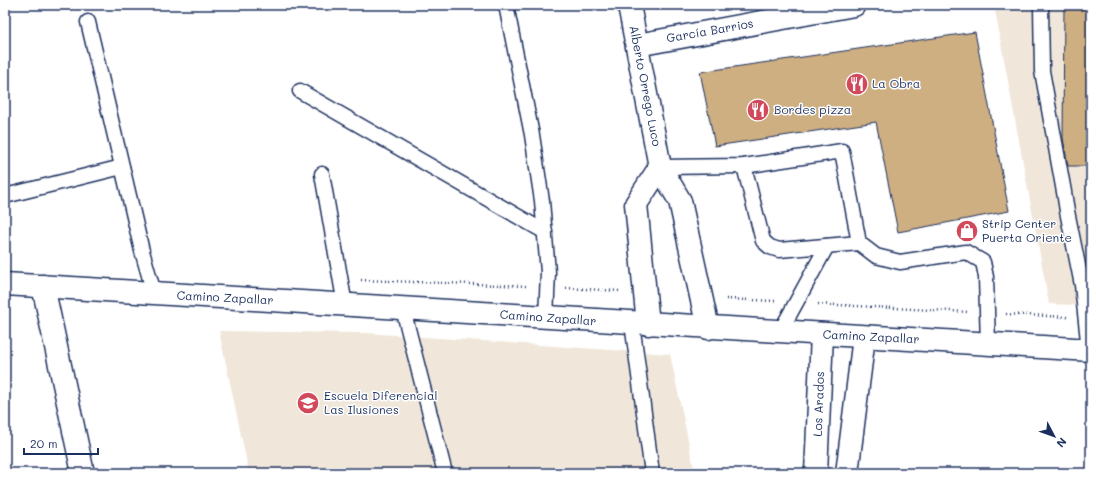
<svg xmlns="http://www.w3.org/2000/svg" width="1096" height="478" viewBox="0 0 1096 478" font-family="Mali,sans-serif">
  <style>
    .built { fill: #f0e7da }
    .building { fill: #ceaf82; stroke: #1b2f5e }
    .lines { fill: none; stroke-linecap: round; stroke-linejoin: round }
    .lane-casing { stroke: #1b2f5e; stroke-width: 17 }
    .street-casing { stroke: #1b2f5e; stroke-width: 25 }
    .secondary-casing { stroke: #1b2f5e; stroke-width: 25 }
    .path { stroke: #1b2f5e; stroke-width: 2.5; stroke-dasharray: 1 3; stroke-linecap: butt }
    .lane { stroke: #fff; stroke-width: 14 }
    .street { stroke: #fff; stroke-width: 22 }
    .secondary { stroke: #fff; stroke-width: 22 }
    .labels { text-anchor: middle; stroke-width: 3; stroke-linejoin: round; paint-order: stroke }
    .street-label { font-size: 12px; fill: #1b2f5e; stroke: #fff }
    .poi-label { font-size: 12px; fill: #1b2f5e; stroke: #fff; text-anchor: start }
  </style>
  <rect width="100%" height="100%" fill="#fff"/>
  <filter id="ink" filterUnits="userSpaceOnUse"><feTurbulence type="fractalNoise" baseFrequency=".025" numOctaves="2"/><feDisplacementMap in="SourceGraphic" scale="8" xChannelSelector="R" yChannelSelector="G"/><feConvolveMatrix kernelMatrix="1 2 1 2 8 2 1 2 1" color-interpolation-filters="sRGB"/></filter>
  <g filter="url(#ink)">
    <g class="built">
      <polygon points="994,5 1091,5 1091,306 1049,304"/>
      <polygon points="219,331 366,333 670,354 695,473 249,473"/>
    </g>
    <g class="building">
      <polygon points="1064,5 1091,5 1091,166 1068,166 1063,138"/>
      <polygon points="975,32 1009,211 898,232 876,122 715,146 700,72"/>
    </g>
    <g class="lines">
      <g class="lane-casing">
        <g id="lane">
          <polyline points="506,5 532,135 542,201 548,272 546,318"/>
          <polyline points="1041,5 1042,71 1064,192 1067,211 1082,285 1089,350"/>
          <polyline points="88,22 142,251 154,293"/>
          <polyline points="300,91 545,232"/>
          <polyline points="744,166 763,241 770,247 779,250 859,243"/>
          <polyline points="660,167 744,166 842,151 859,243 876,256 900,262 966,252 983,262 986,277 988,344"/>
          <polyline points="322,174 345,305"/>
          <polyline points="5,196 122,167"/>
          <polyline points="403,309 445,473"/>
          <polyline points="632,323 652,473"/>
          <polyline points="780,332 827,246"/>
        </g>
      </g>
      <g class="street-casing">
        <g id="street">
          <polyline points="629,5 660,167 680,201 708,328"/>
          <polyline points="637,45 854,5"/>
          <polyline points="43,286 83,473"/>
          <polyline points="648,324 636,204 660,167"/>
          <polyline points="816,473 822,334"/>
          <polyline points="847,473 864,337"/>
        </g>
      </g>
      <g class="secondary-casing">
        <polyline id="secondary" points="5,284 1091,350"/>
      </g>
      <g class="path">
        <polyline points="361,280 527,286"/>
        <polyline points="566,288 621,291"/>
        <polyline points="726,299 775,301"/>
        <polyline points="818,304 969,312"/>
        <polyline points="1006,314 1067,317"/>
      </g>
      <use href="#lane" class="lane"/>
      <use href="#street" class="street"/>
      <use href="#secondary" class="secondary"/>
    </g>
  </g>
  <defs>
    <g id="restaurant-disc" transform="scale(1.15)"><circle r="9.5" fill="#d1495b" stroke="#fff"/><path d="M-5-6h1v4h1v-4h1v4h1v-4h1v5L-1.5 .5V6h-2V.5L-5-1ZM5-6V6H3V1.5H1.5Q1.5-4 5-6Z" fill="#fff"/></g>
    <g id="shop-disc" transform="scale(1.15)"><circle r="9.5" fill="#d1495b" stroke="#fff"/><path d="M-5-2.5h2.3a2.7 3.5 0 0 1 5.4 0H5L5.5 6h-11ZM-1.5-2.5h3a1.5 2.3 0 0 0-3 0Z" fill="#fff"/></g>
    <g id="school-disc" transform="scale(1.15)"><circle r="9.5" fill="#d1495b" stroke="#fff"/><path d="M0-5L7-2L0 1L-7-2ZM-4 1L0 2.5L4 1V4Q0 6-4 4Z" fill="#fff"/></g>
  </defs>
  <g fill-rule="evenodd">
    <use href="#restaurant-disc" x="857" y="84"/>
    <use href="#restaurant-disc" x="758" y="110"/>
    <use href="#shop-disc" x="967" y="231"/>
    <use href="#school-disc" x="308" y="403"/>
  </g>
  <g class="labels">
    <g class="street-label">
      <text transform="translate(710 31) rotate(-10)" y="4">García Barrios</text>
      <text transform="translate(645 86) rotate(79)" y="4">Alberto Orrego Luco</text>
      <text transform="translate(225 298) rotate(3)" y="4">Camino Zapallar</text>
      <text transform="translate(548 318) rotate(4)" y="4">Camino Zapallar</text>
      <text transform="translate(871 337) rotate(3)" y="4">Camino Zapallar</text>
      <text transform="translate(819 404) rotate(-88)" y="4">Los Arados</text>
    </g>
    <g class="poi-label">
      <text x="872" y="88">La Obra</text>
      <text x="774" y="114">Bordes pizza</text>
      <text x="982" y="228">Strip Center<tspan x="982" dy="14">Puerta Oriente</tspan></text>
      <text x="324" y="400">Escuela Diferencial<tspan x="324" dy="14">Las Ilusiones</tspan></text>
    </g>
  </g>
  <rect width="1096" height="478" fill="none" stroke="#fff" stroke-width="20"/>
  <rect x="10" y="10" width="1076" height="458" fill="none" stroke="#1b2f5e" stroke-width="1.5" filter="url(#ink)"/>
  <g transform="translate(1054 436) rotate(131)" stroke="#ffffff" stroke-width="3" paint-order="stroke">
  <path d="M0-3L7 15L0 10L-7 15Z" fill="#1b2f5e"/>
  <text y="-6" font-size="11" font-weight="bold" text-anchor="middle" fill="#1b2f5e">N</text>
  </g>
  <path d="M24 448v6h74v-6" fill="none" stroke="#1b2f5e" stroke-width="2"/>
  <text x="30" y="448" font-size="12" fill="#1b2f5e" stroke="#ffffff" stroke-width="3" paint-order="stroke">20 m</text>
</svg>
